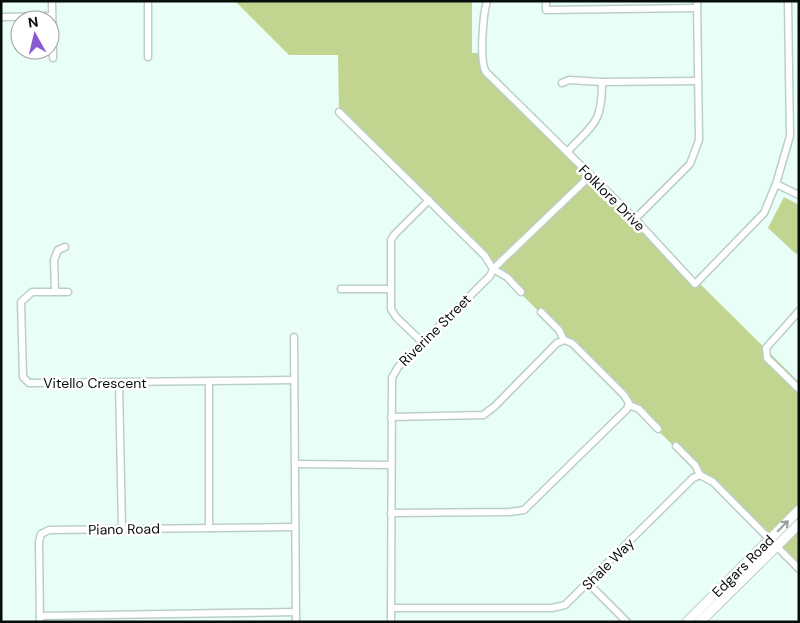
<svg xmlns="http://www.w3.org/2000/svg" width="800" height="623" viewBox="0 0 800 623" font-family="'DM Sans',sans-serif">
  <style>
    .green { fill: #c1d590 }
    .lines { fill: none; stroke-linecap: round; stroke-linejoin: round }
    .street-casing { stroke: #bbcfc8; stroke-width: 9 }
    .secondary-casing { stroke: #bbcfc8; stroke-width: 11 }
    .street { stroke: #fff; stroke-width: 6 }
    .secondary { stroke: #fff; stroke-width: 9 }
    .oneway { stroke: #9b9e9d }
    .labels { text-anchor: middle; stroke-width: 5; stroke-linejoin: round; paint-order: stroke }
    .street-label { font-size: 14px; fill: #060d0b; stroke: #fff }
  </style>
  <rect width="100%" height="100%" fill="#e9fef7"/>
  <g class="green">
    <polygon points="235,1 472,1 472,53 484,53 486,72 799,382 799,571 339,112 338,55 289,55"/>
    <polygon points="784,197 799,205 799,252 796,254 768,228"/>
  </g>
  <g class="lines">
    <g class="street-casing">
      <g id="street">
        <polyline points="52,1 53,58"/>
        <polyline points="148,1 148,57"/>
        <path d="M487,1c-4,13 -8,61 -1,71l149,147 60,65 69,-71 12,-29"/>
        <polyline points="546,1 546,10 697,8"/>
        <polyline points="788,1 790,136 776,184 799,195"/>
        <polyline points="1,17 52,16"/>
        <polyline points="562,83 569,80 602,82"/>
        <polyline points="339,112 485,256 493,269 507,277 521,292"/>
        <path d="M567,152c27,-29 35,-28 35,-70l96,-1"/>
        <polyline points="635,219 690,164 699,140 697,1"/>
        <polyline points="341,289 390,289"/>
        <polyline points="55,292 54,260 58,250 65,247"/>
        <polyline points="68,292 32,292 21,302 23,377 29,383 294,380"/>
        <polyline points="799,311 766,348 767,358 799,389"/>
        <polyline points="294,337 296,622"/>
        <polyline points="423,343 396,317 391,309 391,240 395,234 429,200"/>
        <polyline points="209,382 209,528"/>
        <polyline points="119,383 122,529"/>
        <polyline points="629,405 639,409 658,429"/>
        <polyline points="391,417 483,415 494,407 557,343 564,340"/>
        <polyline points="676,446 695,465 700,475"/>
        <polyline points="295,464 391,465"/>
        <polyline points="391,513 510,512 524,510 627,409 629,403 624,395 572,343 564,340 559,330 541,312"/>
        <polyline points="589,584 627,622"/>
        <polyline points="391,608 552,608 565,605 693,478 700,475 713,482 799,569"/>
        <polyline points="40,616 296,612"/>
        <polyline points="40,622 39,542 41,534 49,530 295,527"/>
        <polyline points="391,622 392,378 398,367 490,276 493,269 590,176"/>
      </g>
    </g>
    <g class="secondary-casing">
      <g id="secondary">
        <polyline points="687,622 799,510"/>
        <polyline points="700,622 799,524"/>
      </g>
    </g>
    <use href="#street" class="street"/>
    <use href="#secondary" class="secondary"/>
  </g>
  <defs><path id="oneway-shaft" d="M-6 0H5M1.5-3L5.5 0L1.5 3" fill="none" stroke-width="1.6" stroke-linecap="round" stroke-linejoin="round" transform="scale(1.25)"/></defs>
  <use class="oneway" href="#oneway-shaft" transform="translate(783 526) rotate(-45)"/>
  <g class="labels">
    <g class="street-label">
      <text transform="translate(612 198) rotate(45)" y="5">Folklore Drive</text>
      <text transform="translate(435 330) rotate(-45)" y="5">Riverine Street</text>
      <text x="95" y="388">Vitello Crescent</text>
      <text transform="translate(124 529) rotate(-1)" y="5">Piano Road</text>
      <text transform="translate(608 564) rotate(-45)" y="5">Shale Way</text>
      <text transform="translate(743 566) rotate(-45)" y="5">Edgars Road</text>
    </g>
  </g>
  <rect width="800" height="623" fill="none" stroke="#060d0b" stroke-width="5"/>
  <g transform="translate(35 35) rotate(352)"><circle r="24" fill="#ffffff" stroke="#9b9e9d"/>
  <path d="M0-4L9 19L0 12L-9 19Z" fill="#8a5ad3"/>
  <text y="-8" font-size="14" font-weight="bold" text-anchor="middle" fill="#060d0b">N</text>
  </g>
</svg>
